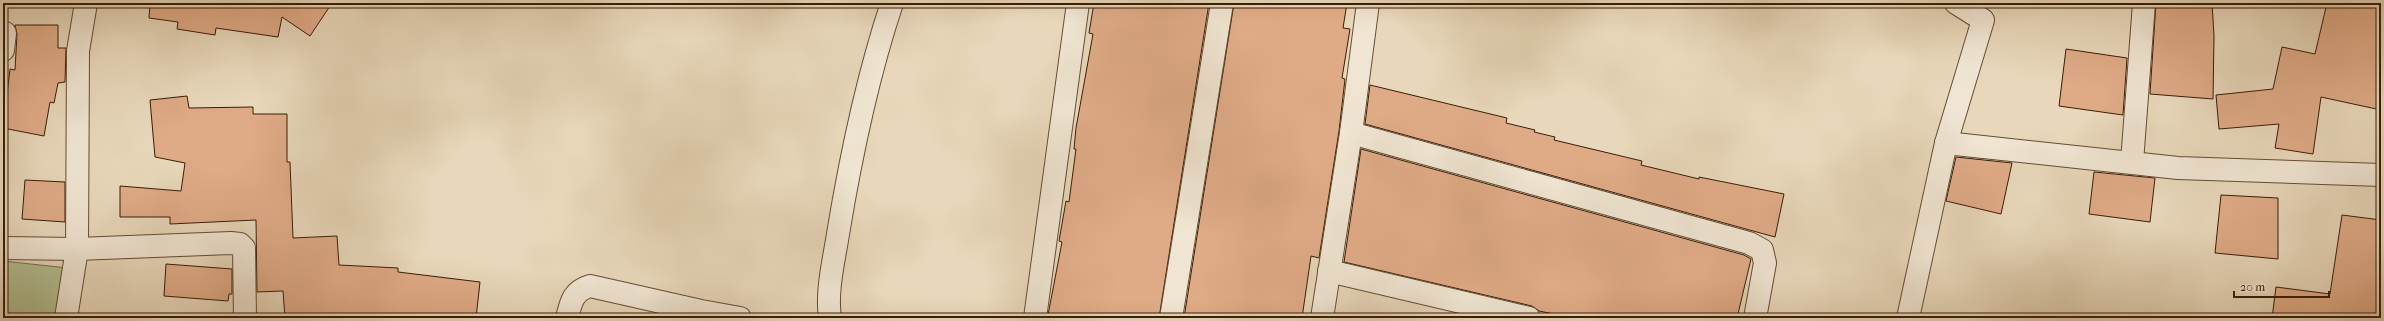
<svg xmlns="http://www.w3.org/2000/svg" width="2384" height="321" viewBox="0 0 2384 321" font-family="'IM FELL French Canon',serif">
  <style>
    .green { fill: #b3bf92; stroke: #766e4c }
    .building { fill: #dfab87; stroke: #391d06 }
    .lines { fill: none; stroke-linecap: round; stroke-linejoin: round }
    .street-casing { stroke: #654c33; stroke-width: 24 }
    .street { stroke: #f0e5d2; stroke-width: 22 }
  </style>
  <rect width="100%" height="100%" fill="#e8d7ba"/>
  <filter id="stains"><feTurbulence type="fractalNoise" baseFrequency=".005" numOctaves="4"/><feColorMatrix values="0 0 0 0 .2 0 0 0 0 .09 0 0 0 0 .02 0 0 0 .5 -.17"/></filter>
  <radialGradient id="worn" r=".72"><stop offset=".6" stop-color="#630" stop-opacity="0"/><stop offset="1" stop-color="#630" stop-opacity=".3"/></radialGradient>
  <polygon class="green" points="3,261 77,269 68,318 3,318"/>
  <g class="building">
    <polygon points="150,3 332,3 310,36 282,17 278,37 216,28 215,35 177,29 178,22 149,18"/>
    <polygon points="1094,3 1209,3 1159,318 1068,318 1048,315 1062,242 1059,241 1066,201 1069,202 1076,149 1074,149 1076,128 1093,34 1089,33"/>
    <polygon points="1234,3 1347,3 1343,28 1350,29 1342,78 1345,79 1339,131 1319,258 1311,256 1302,318 1184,318"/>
    <polygon points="2156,3 2212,3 2214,36 2213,99 2150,94"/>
    <polygon points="2327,3 2356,3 2381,9 2381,110 2321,97 2313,154 2275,148 2279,124 2219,129 2216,95 2273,89 2282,47 2315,54"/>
    <polygon points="15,25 58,25 58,48 66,48 65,82 58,83 54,103 50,102 44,136 3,128 10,69 15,70 17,34"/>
    <polygon points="2066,49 2127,58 2123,115 2059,106"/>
    <polygon points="1370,85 1507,118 1506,123 1535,130 1534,132 1555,137 1554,140 1642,161 1641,165 1699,179 1699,177 1784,194 1775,237 1365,124"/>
    <polygon points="187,96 189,108 253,107 253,114 287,114 287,162 290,162 293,238 337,236 339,265 398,268 398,272 480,282 476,318 285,318 283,291 257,292 256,220 170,224 170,217 120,217 120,186 181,191 185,163 155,157 150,100"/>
    <polygon points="1361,149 1744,255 1751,259 1737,318 1574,318 1539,311 1532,306 1344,262"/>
    <polygon points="1956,157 2012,163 2001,214 1946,201"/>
    <polygon points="2094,172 2155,178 2150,222 2089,214"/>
    <polygon points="25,180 65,182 65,222 22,219"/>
    <polygon points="2221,195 2278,198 2278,259 2215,253"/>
    <polygon points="2342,215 2381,220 2381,318 2272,318 2276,287 2330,294"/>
    <polygon points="166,264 232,269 232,294 229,294 228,301 164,296"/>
  </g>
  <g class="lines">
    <g class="street-casing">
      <g id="street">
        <polyline points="3,50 5,33"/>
        <polyline points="1351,133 1749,243 1762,250 1765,263 1755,318"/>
        <polyline points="1946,143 2178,168 2381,175"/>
        <polyline points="2132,162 2144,3"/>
        <polyline points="3,248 77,249 231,243 240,244 244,248 245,318"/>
        <polyline points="1329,271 1529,318"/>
        <polyline points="66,318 77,249 78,51 86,3"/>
        <path d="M567,318c4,-16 6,-27 23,-32l111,25 39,7"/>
        <path d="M830,318c-4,-27 4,-58 8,-84 13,-79 29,-156 54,-231"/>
        <polyline points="1035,318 1078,3"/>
        <polyline points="1171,318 1222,3"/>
        <polyline points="1322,318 1351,133 1368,3"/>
        <polyline points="1908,318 1946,143 1983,20 1956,3"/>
      </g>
    </g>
    <use href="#street" class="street"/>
  </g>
  <rect width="2384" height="321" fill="none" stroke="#e8d7ba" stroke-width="16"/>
  <rect x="4" y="4" width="2376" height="313" fill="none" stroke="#391d06" stroke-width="2"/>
  <rect x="8" y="8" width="2368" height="305" fill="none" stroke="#391d06"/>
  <path d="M2234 291v6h95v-6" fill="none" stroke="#391d06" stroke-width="2"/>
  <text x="2240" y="291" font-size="12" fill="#391d06" stroke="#f0e5d2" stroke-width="3" paint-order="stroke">20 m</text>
  <rect width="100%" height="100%" filter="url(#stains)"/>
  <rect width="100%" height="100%" fill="url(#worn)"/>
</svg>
